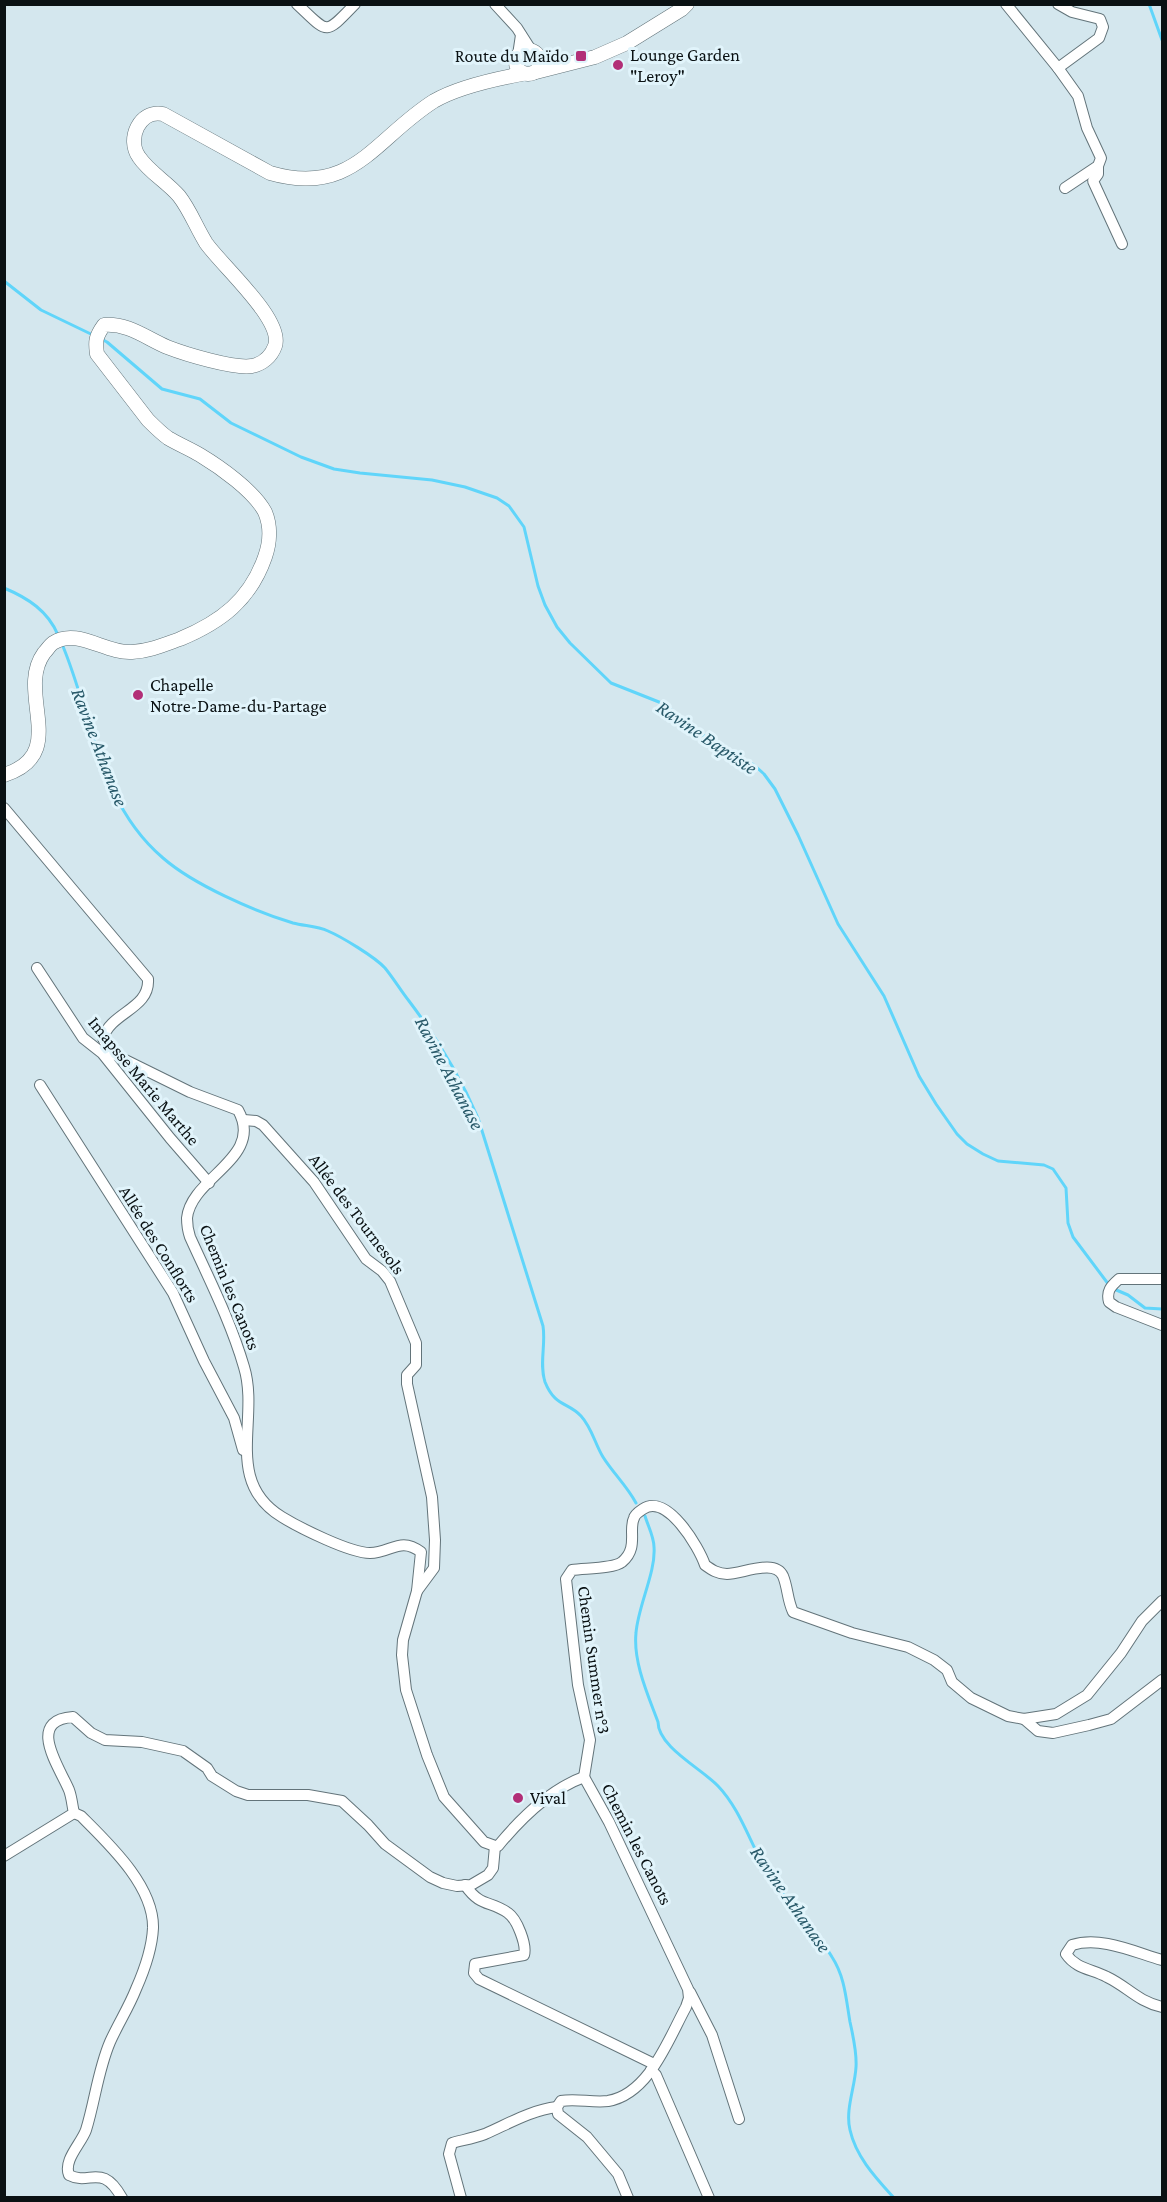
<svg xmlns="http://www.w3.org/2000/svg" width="1167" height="2202" viewBox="0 0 1167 2202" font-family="'Crimson Pro',serif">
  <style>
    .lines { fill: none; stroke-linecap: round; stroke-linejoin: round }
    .stream { stroke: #60d5fa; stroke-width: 3 }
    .minor-casing { stroke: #63747a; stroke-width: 12 }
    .major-casing { stroke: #63747a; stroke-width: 15 }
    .minor { stroke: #fff; stroke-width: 10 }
    .major { stroke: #fff; stroke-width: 14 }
    .poi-dot { fill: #b22f77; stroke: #e1f4fb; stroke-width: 2 }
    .labels { text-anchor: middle; stroke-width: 6; stroke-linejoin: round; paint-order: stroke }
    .poi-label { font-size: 18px; fill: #0a1113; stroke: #e1f4fb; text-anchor: start }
    .street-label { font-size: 18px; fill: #0a1113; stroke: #e1f4fb }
    .water-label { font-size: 20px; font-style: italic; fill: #285969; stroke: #e1f4fb }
  </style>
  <rect width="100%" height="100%" fill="#d4e7ee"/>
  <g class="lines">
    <g class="stream">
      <polyline points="1149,4 1162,40"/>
      <polyline points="4,281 41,310 95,336"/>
      <polyline points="101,339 107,342 162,389 200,399 231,423 301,457 334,469 360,473 432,480 465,487 497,498 509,506 524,527 538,586 545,605 557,627 570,643 611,683 664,704 694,730 754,765 764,774 775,789 798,835 838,924 884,996 919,1076 936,1104 957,1134 967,1144 983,1154 998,1161 1044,1165 1053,1169 1066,1188 1068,1223 1073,1237 1109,1285"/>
      <path d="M4,588c24,10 44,23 54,47"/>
      <path d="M62,644c31,73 36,159 101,214 31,27 91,53 130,65 11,3 24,3 35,8 14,6 47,26 57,37 9,11 16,23 24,33 28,37 51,75 69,117l65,208c3,19 -4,38 2,56 10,25 23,20 36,34 11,12 14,28 22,41 10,16 24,29 33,46"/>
      <polyline points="1114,1289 1128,1295 1145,1308 1162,1309"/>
      <path d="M645,1516c3,10 9,21 9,31 2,25 -16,59 -18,86 -3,29 12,62 22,89 0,25 44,47 60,64 23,24 33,60 50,87 19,30 46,54 64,84 13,20 14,42 18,65 3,14 7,30 6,45 -1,20 -11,43 -6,63 6,27 26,48 44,68"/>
    </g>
    <g class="minor-casing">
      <g id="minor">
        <path d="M297,4c32,30 27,32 58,0"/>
        <polyline points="495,4 517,28 531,50"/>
        <polyline points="1006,4 1058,68 1099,38 1103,27 1100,19 1072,12 1058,4"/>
        <polyline points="518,55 521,35"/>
        <polyline points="1058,68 1078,96 1087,128 1101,158 1098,166 1065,188"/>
        <polyline points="1098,166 1098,174 1093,181 1122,244"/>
        <path d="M4,808l144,171c2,30 -37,33 -45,59l5,11 7,6 75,37 48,18c27,48 -47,67 -51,108 0,7 1,13 3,19 19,42 41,85 54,130 16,52 -21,114 38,150 18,11 68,36 88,36 21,0 30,-17 51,-1l-4,39 -14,49 -1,15 4,35 21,65 17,42 40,45 11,4"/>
        <polyline points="37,968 83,1038 102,1053 170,1138 209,1183"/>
        <polyline points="40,1085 173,1293 204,1361 234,1418 243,1450"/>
        <polyline points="244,1120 256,1121 263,1125 314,1182 366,1259 382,1271 390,1281 416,1343 416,1365 407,1375 407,1384 432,1497 435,1540 434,1568 417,1591"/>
        <path d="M1162,1279h-43c-8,7 -13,12 -10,23l7,5 46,18"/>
        <polyline points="1024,1719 1038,1731 1053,1733 1089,1725 1111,1719 1162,1680"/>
        <path d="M584,1777l6,-37 -12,-55 -12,-106 6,-9c12,-2 41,-1 50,-8 17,-14 6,-32 12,-44 1,-4 6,-7 9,-9 24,-16 56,38 62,56 7,5 13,9 22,9 15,0 48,-16 56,2 5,12 4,23 10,36l59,21 56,14 26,13 13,10 5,12 19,16 37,18 16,3 32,-5 31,-19 34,-42 21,-32 20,-20"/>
        <path d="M584,1777l25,45 79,167 1,9 -3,9c-18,33 -37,87 -78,94 -16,2 -32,-3 -47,0l-4,6 1,7 29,23 31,37 10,24"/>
        <path d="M74,1813l7,3c28,28 73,70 72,112 -1,21 -9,43 -17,61 -7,18 -18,35 -26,53 -12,28 -15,59 -24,88 -5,14 -23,30 -17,45 21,11 33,-13 53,23"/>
        <path d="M495,1846h3c23,-28 53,-57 86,-69"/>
        <path d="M4,1856l70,-43c-2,-8 -2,-15 -5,-23 -9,-22 -44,-70 4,-73l18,16 14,7 37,2 41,9 24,17 5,8 24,15 12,4h60l34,6 26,24 17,19 45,33 13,6 14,3 14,-1 17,-10 5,-7 2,-22"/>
        <path d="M465,1885c16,23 25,15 43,28 9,6 19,32 16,42l-49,9 -1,9 5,6 175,85"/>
        <path d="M1162,1960c-28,-8 -61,-24 -90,-15l-6,9c10,15 26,15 41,23 21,10 30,24 55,30"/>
        <polyline points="690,1992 712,2035 739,2119"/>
        <polyline points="651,2070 656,2075 709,2198"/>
        <path d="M461,2198l-12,-44 3,-11c11,-3 22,-5 33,-9 23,-10 46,-24 72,-27"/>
      </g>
    </g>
    <g class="major-casing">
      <g id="major">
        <circle cx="528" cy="62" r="12"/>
        <polyline points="536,72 595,57 627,43 682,9 687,4"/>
        <path d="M4,775c67,-21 11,-82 40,-122 3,-3 6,-8 9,-10 24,-16 53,11 79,9 17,-1 31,-7 48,-13 41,-17 70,-39 85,-82 5,-14 6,-31 0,-45 -11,-21 -45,-45 -65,-57 -10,-6 -22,-11 -32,-17 -7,-5 -14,-12 -20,-18l-51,-66c-2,-13 -1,-18 7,-29 24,-2 42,13 63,22 18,7 67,22 85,19 10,-2 19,-9 23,-20 9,-26 -53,-80 -69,-103 -10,-16 -16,-33 -27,-47 -12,-14 -30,-24 -40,-39 -13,-18 1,-48 24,-43l107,59c83,24 104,-34 164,-72 24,-14 61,-22 88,-27"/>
      </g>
    </g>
    <use href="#minor" class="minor"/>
    <use href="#major" class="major"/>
  </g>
  <g class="poi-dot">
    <rect x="575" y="50" width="12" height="12" rx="3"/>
    <circle cx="618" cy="65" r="6"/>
    <circle cx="138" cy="695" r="6"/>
    <circle cx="518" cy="1798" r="6"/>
  </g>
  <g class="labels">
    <g class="poi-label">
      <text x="630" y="61">Lounge Garden<tspan x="630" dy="21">"Leroy"</tspan></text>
      <text x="569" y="62" text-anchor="end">Route du Maïdo</text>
      <text x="150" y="691">Chapelle<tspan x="150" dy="21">Notre-Dame-du-Partage</tspan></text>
      <text x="530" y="1804">Vival</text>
    </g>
    <g class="street-label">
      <text transform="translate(144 1081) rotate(50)" y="6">Imapsse Marie Marthe</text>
      <text transform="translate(357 1214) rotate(53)" y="6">Allée des Tournesols</text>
      <text transform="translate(159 1244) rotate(58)" y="6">Allée des Conflorts</text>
      <text transform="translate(230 1287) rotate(68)" y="6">Chemin les Canots</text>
      <text transform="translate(594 1660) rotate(82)" y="6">Chemin Summer n°3</text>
      <text transform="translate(637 1844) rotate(63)" y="6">Chemin les Canots</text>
    </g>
    <g class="water-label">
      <text transform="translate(707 737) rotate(34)" y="7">Ravine Baptiste</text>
      <text transform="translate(100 747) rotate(69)" y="7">Ravine Athanase</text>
      <text transform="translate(450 1073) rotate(62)" y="7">Ravine Athanase</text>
      <text transform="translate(791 1899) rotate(55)" y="7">Ravine Athanase</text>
    </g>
  </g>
  <rect width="1167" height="2202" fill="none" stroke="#0a1113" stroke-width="12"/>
</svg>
